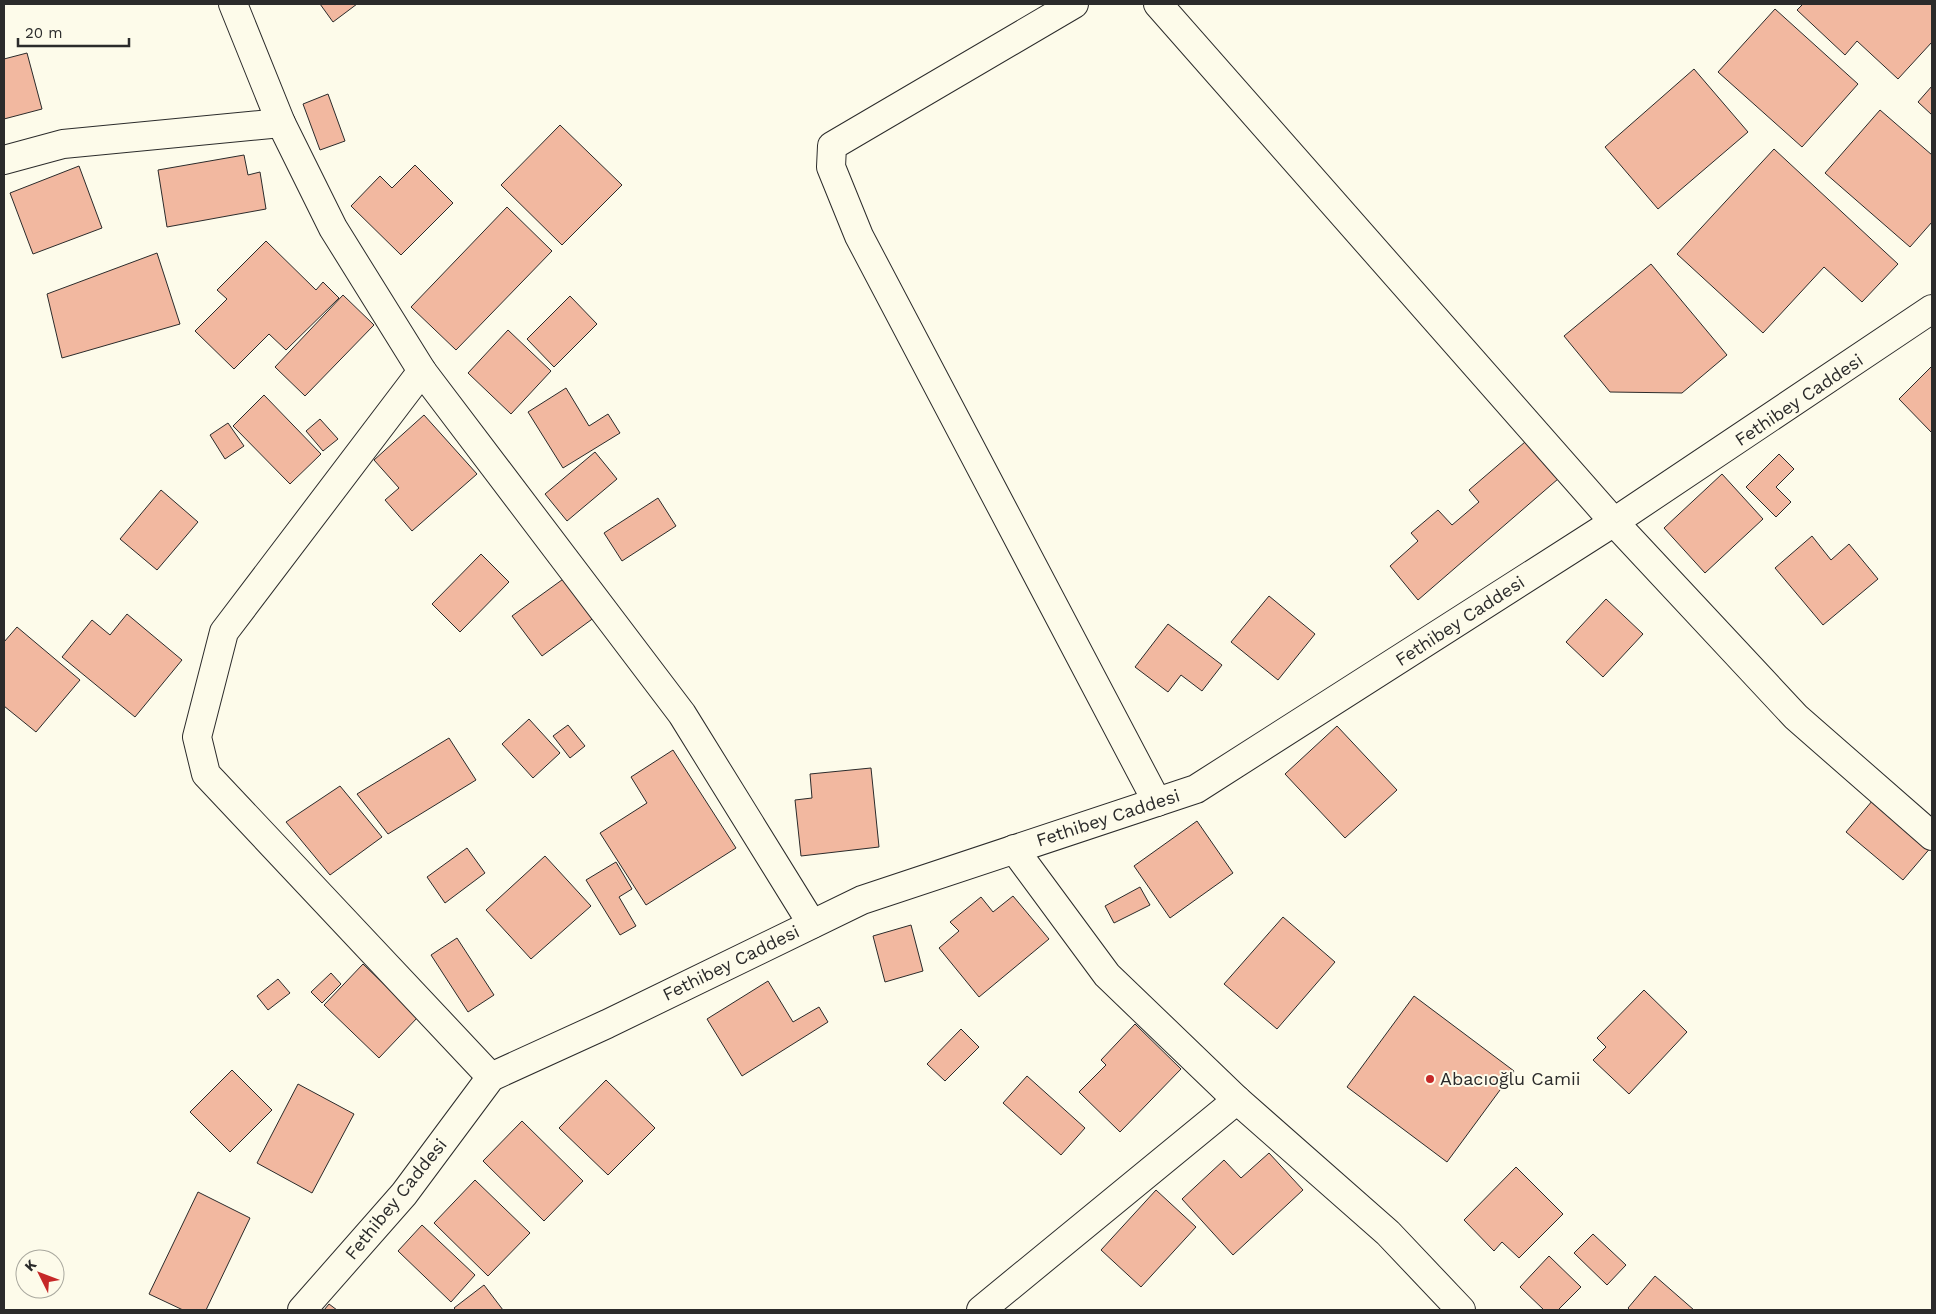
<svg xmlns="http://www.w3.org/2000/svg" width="1936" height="1314" viewBox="0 0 1936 1314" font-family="'Work Sans',sans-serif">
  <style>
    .building { fill: #f2b8a0; stroke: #2b2b2b }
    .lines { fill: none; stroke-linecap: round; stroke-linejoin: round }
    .street-casing { stroke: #2b2b2b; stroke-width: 30 }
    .secondary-casing { stroke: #2b2b2b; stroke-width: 30 }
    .street { stroke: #fdfbea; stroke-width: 28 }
    .secondary { stroke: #fdfbea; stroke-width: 28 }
    .poi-dot { fill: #c62828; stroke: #fdfbea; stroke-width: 2 }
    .labels { text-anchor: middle; stroke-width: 4; stroke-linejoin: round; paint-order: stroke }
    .street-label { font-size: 18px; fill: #2b2b2b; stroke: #fdfbea }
    .poi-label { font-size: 18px; fill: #2b2b2b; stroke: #fdfbea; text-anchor: start }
  </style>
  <rect width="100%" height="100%" fill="#fdfbea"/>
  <g class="building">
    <polygon points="320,4 357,4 333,22"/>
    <polygon points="1803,4 1932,4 1932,42 1898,79 1857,41 1845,55 1797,10"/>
    <polygon points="1775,9 1858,84 1802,147 1718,72"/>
    <polygon points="27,53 42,109 4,119 4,59"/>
    <polygon points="1694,69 1748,132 1658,209 1605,147"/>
    <polygon points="1932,86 1932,115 1918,102"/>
    <polygon points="328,94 345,141 320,150 303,104"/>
    <polygon points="1880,110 1932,155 1932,222 1910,247 1825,173"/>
    <polygon points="560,125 622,185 562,245 501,185"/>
    <polygon points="1774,149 1898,264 1862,302 1824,267 1763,333 1677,254"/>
    <polygon points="244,155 248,175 260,172 266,209 167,227 158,170"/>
    <polygon points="415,165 453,203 401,255 351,206 380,176 392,188"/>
    <polygon points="79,166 102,228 33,254 10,193"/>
    <polygon points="507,207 552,251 456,350 411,307"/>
    <polygon points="266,241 316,290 323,282 339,298 286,350 269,334 234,369 195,331 227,299 217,290"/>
    <polygon points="157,253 180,324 62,358 47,294"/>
    <polygon points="1651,264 1727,355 1682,393 1610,392 1564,336"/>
    <polygon points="343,295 374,325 305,396 275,367"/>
    <polygon points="570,296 597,324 554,367 527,339"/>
    <polygon points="508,330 551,371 511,414 468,373"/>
    <polygon points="1932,366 1932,433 1899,399"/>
    <polygon points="566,388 589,426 608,414 620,433 563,468 528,412"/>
    <polygon points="264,395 321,454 290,484 233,426"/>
    <polygon points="424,415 477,474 412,531 385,500 399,488 374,460"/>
    <polygon points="320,419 338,439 323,451 306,431"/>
    <polygon points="228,423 244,446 225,459 210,435"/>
    <polygon points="1525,442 1558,479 1418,600 1390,566 1418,541 1411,533 1438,510 1452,525 1479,502 1469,490"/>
    <polygon points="595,452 617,479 567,521 545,494"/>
    <polygon points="1779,454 1794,469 1776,487 1791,502 1776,517 1746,487"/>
    <polygon points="1722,474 1763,519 1705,573 1664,528"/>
    <polygon points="161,490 198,522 157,570 120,539"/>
    <polygon points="658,498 676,526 622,561 604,533"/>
    <polygon points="1812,536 1831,560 1849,544 1878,579 1823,625 1775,568"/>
    <polygon points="481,554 509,582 460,632 432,604"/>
    <polygon points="566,577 595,617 542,656 512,616"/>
    <polygon points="1269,596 1315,634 1278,680 1231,642"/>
    <polygon points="1606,599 1643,634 1603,677 1566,642"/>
    <polygon points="127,614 182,660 135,717 62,657 92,620 110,635"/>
    <polygon points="1168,624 1222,665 1202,691 1181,675 1168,692 1135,667"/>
    <polygon points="17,627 80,680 36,732 4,706 4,642"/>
    <polygon points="529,719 560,753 533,778 502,744"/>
    <polygon points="568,725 585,746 570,758 553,736"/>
    <polygon points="1337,726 1397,790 1345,838 1285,774"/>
    <polygon points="449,738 476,780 388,834 357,794"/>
    <polygon points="673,750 736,848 646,905 600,833 647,803 631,777"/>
    <polygon points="871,768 879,847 801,856 795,800 812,798 810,774"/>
    <polygon points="340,786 382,837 330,875 286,822"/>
    <polygon points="1878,794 1932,846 1903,880 1846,832"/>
    <polygon points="1197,821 1233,873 1170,918 1134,866"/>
    <polygon points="467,848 485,873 445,903 427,877"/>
    <polygon points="545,856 591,906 531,959 486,910"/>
    <polygon points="616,862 632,889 619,897 636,926 620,935 586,880"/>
    <polygon points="1140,887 1150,905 1114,923 1105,906"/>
    <polygon points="1013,896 1049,939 979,997 939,948 959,931 950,922 981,897 993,912"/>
    <polygon points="1283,917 1335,962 1277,1029 1224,984"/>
    <polygon points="911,925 923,971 885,982 873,936"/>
    <polygon points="457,938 494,995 468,1012 431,955"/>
    <polygon points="363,964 418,1017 379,1058 324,1005"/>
    <polygon points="331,973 341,984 322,1003 311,992"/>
    <polygon points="278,979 290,993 268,1010 257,996"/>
    <polygon points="768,981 793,1022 819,1007 828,1022 742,1076 707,1019"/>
    <polygon points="1644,990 1687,1032 1629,1094 1593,1060 1606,1047 1597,1038"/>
    <polygon points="1414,996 1514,1071 1447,1162 1347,1087"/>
    <polygon points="1135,1024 1181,1069 1120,1132 1079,1092 1106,1065 1101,1060"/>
    <polygon points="961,1029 979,1047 945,1081 927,1064"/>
    <polygon points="232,1070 272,1110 230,1152 190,1112"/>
    <polygon points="1027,1076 1085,1128 1061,1155 1003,1103"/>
    <polygon points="606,1080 655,1128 608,1175 559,1128"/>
    <polygon points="298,1084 354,1114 312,1193 257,1163"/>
    <polygon points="522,1121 583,1181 544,1221 483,1161"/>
    <polygon points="1269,1153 1303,1190 1233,1255 1182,1199 1224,1160 1241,1178"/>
    <polygon points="1516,1167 1563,1214 1519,1258 1502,1242 1494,1251 1464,1220"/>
    <polygon points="475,1180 530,1233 488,1276 434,1223"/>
    <polygon points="1156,1190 1196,1227 1141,1287 1101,1250"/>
    <polygon points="198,1192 250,1218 206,1310 183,1310 149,1294"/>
    <polygon points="422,1225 475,1275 451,1302 398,1251"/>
    <polygon points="1593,1234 1626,1265 1607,1285 1574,1253"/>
    <polygon points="1549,1256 1581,1287 1558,1310 1544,1310 1520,1287"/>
    <polygon points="1655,1276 1694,1310 1630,1310 1628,1308"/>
    <polygon points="484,1285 503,1310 456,1310 454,1308"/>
    <polygon points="329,1304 337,1310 324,1310"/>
  </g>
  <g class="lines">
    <g class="street-casing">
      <g id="street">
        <polyline points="233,4 281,123 333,228 422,371 682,714 812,924"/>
        <polyline points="1074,4 832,146 831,167 859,236 1157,802"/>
        <polyline points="4,160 63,144 281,123"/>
        <polyline points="422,371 224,632 197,737 206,774 491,1077"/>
        <polyline points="1614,522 1796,717 1932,836"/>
        <polyline points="1014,849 1107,975 1237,1100 1388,1233 1461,1310"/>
        <polyline points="981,1310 1237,1100"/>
      </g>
    </g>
    <g class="secondary-casing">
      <g id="secondary">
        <polyline points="1158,4 1614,522"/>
        <polyline points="302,1310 404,1194 491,1077 607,1024 862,900 1196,789 1614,522 1932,309"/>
      </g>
    </g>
    <use href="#street" class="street"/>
    <use href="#secondary" class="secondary"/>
  </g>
  <circle class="poi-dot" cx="1430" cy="1079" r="5"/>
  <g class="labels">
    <g class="street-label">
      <text transform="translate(1799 400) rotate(-34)" y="6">Fethibey Caddesi</text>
      <text transform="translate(1460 621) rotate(-33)" y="6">Fethibey Caddesi</text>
      <text transform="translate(1108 818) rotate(-18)" y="6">Fethibey Caddesi</text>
      <text transform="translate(731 963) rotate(-26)" y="6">Fethibey Caddesi</text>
      <text transform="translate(396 1199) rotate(-51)" y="6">Fethibey Caddesi</text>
    </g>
    <g class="poi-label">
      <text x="1440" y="1085">Abacıoğlu Camii</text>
    </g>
  </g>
  <rect width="1936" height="1314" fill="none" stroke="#2b2b2b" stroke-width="10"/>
  <g transform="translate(40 1274) rotate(312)"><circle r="24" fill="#fdfbea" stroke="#a9a89e"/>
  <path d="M0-4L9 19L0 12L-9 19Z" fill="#c62828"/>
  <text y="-8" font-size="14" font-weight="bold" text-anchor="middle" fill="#2b2b2b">K</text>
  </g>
  <path d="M18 38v8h111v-8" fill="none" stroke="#2b2b2b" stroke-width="2.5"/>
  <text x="25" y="38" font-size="15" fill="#2b2b2b" stroke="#fdfbea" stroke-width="4" paint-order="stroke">20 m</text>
</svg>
